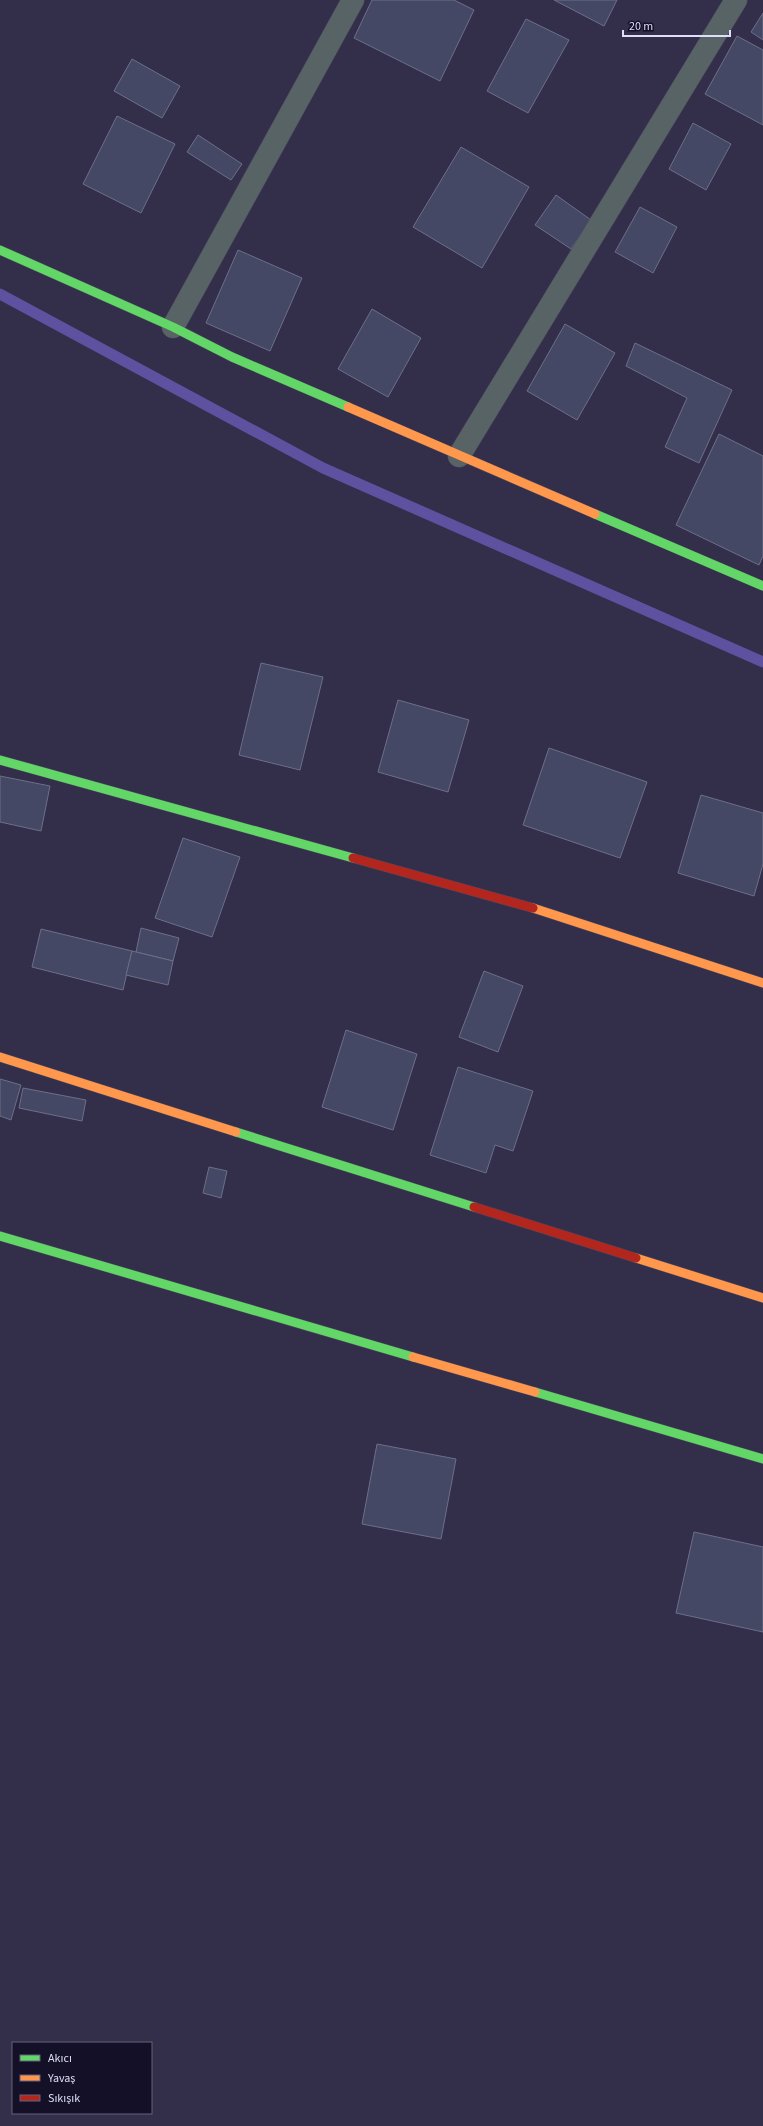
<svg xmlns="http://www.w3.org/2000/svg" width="763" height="2126" viewBox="0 0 763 2126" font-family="'Source Sans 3',sans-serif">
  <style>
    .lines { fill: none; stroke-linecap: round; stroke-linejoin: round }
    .stream { stroke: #5d51a0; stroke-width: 11 }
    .building { fill: #454864; stroke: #6d6f87 }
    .street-casing { stroke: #4d4960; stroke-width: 23 }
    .fast-casing { stroke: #4d4960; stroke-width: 10 }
    .slow-casing { stroke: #4d4960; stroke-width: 10 }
    .jam-casing { stroke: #4d4960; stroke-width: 10 }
    .street { stroke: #576364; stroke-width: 22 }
    .fast { stroke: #63d668; stroke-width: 9 }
    .slow { stroke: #ff974d; stroke-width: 9 }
    .jam { stroke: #b3261e; stroke-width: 9 }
  </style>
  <rect width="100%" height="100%" fill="#332e4a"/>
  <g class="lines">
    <polyline class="stream" points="0,294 323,468 763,662"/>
  </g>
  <g class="building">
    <polygon points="372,0 454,0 474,10 440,81 354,38"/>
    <polygon points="554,0 617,0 604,26"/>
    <polygon points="763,13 763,40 751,32"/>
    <polygon points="526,19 569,40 528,113 487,91"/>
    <polygon points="737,36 763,50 763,125 705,94"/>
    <polygon points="132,59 180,86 162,118 114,91"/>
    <polygon points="117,116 175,144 141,213 83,184"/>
    <polygon points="693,123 731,144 706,190 669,169"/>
    <polygon points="198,135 242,164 231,180 187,152"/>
    <polygon points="461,147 529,187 482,268 413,227"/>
    <polygon points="556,195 591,220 571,249 535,225"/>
    <polygon points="640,207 677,227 653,273 615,252"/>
    <polygon points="238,250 302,278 270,351 206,323"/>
    <polygon points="372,309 421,338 388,397 338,369"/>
    <polygon points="565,324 615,353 577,420 527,391"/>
    <polygon points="635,343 732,390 699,463 665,447 687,398 626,366"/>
    <polygon points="719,434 763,456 763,556 759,565 676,525"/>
    <polygon points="261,663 323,677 300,770 239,755"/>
    <polygon points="398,700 469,720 448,792 378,772"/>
    <polygon points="549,748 647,782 620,858 523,825"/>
    <polygon points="0,776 50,786 41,831 0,822"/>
    <polygon points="701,795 763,813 763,864 754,896 678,873"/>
    <polygon points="183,838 240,857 212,937 155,918"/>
    <polygon points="141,928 179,938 173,961 136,952"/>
    <polygon points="41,929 132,951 123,990 32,967"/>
    <polygon points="132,951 173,961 168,985 126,975"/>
    <polygon points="484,971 523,986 498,1052 459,1037"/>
    <polygon points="346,1030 417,1054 393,1130 322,1107"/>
    <polygon points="458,1067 533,1091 513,1151 495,1145 486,1173 430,1155"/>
    <polygon points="0,1079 21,1085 11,1120 0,1116"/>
    <polygon points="23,1088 86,1100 82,1121 19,1108"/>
    <polygon points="209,1167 227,1171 221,1198 203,1193"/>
    <polygon points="377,1444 456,1459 441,1539 362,1524"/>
    <polygon points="694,1532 763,1547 763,1632 676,1613"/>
  </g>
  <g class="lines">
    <g class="street-casing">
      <g id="street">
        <polyline points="173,327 353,0"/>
        <polyline points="459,456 736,0"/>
      </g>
    </g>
    <g class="fast-casing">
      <g id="fast">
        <polyline points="0,250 173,327 232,357 348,407"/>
        <polyline points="595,514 763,586"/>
        <polyline points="0,760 353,858"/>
        <polyline points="236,1132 474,1207"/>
        <polyline points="0,1236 413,1357"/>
        <polyline points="535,1392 763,1459"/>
      </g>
    </g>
    <g class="slow-casing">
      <g id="slow">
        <polyline points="348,407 595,514"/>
        <polyline points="533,908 763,983"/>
        <polyline points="0,1057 236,1132"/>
        <polyline points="636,1258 763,1298"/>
        <polyline points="413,1357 535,1392"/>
      </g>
    </g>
    <g class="jam-casing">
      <g id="jam">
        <polyline points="353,858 533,908"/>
        <polyline points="474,1207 636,1258"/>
      </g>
    </g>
    <use href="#street" class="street"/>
    <use href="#fast" class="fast"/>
    <use href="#slow" class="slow"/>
    <use href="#jam" class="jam"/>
  </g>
  <rect x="12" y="2042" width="140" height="72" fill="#131028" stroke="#65627c"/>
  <rect x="20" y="2055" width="20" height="6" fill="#63d668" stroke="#65627c"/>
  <text x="48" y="2062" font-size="12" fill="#dfdef9">Akıcı</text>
  <rect x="20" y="2075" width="20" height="6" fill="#ff974d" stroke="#65627c"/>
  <text x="48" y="2082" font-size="12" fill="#dfdef9">Yavaş</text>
  <rect x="20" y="2095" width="20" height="6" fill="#b3261e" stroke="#65627c"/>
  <text x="48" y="2102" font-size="12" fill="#dfdef9">Sıkışık</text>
  <path d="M623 30v6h107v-6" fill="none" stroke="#dfdef9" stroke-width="2"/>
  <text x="629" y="30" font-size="12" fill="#dfdef9" stroke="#131028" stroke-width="3" paint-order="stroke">20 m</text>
</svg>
